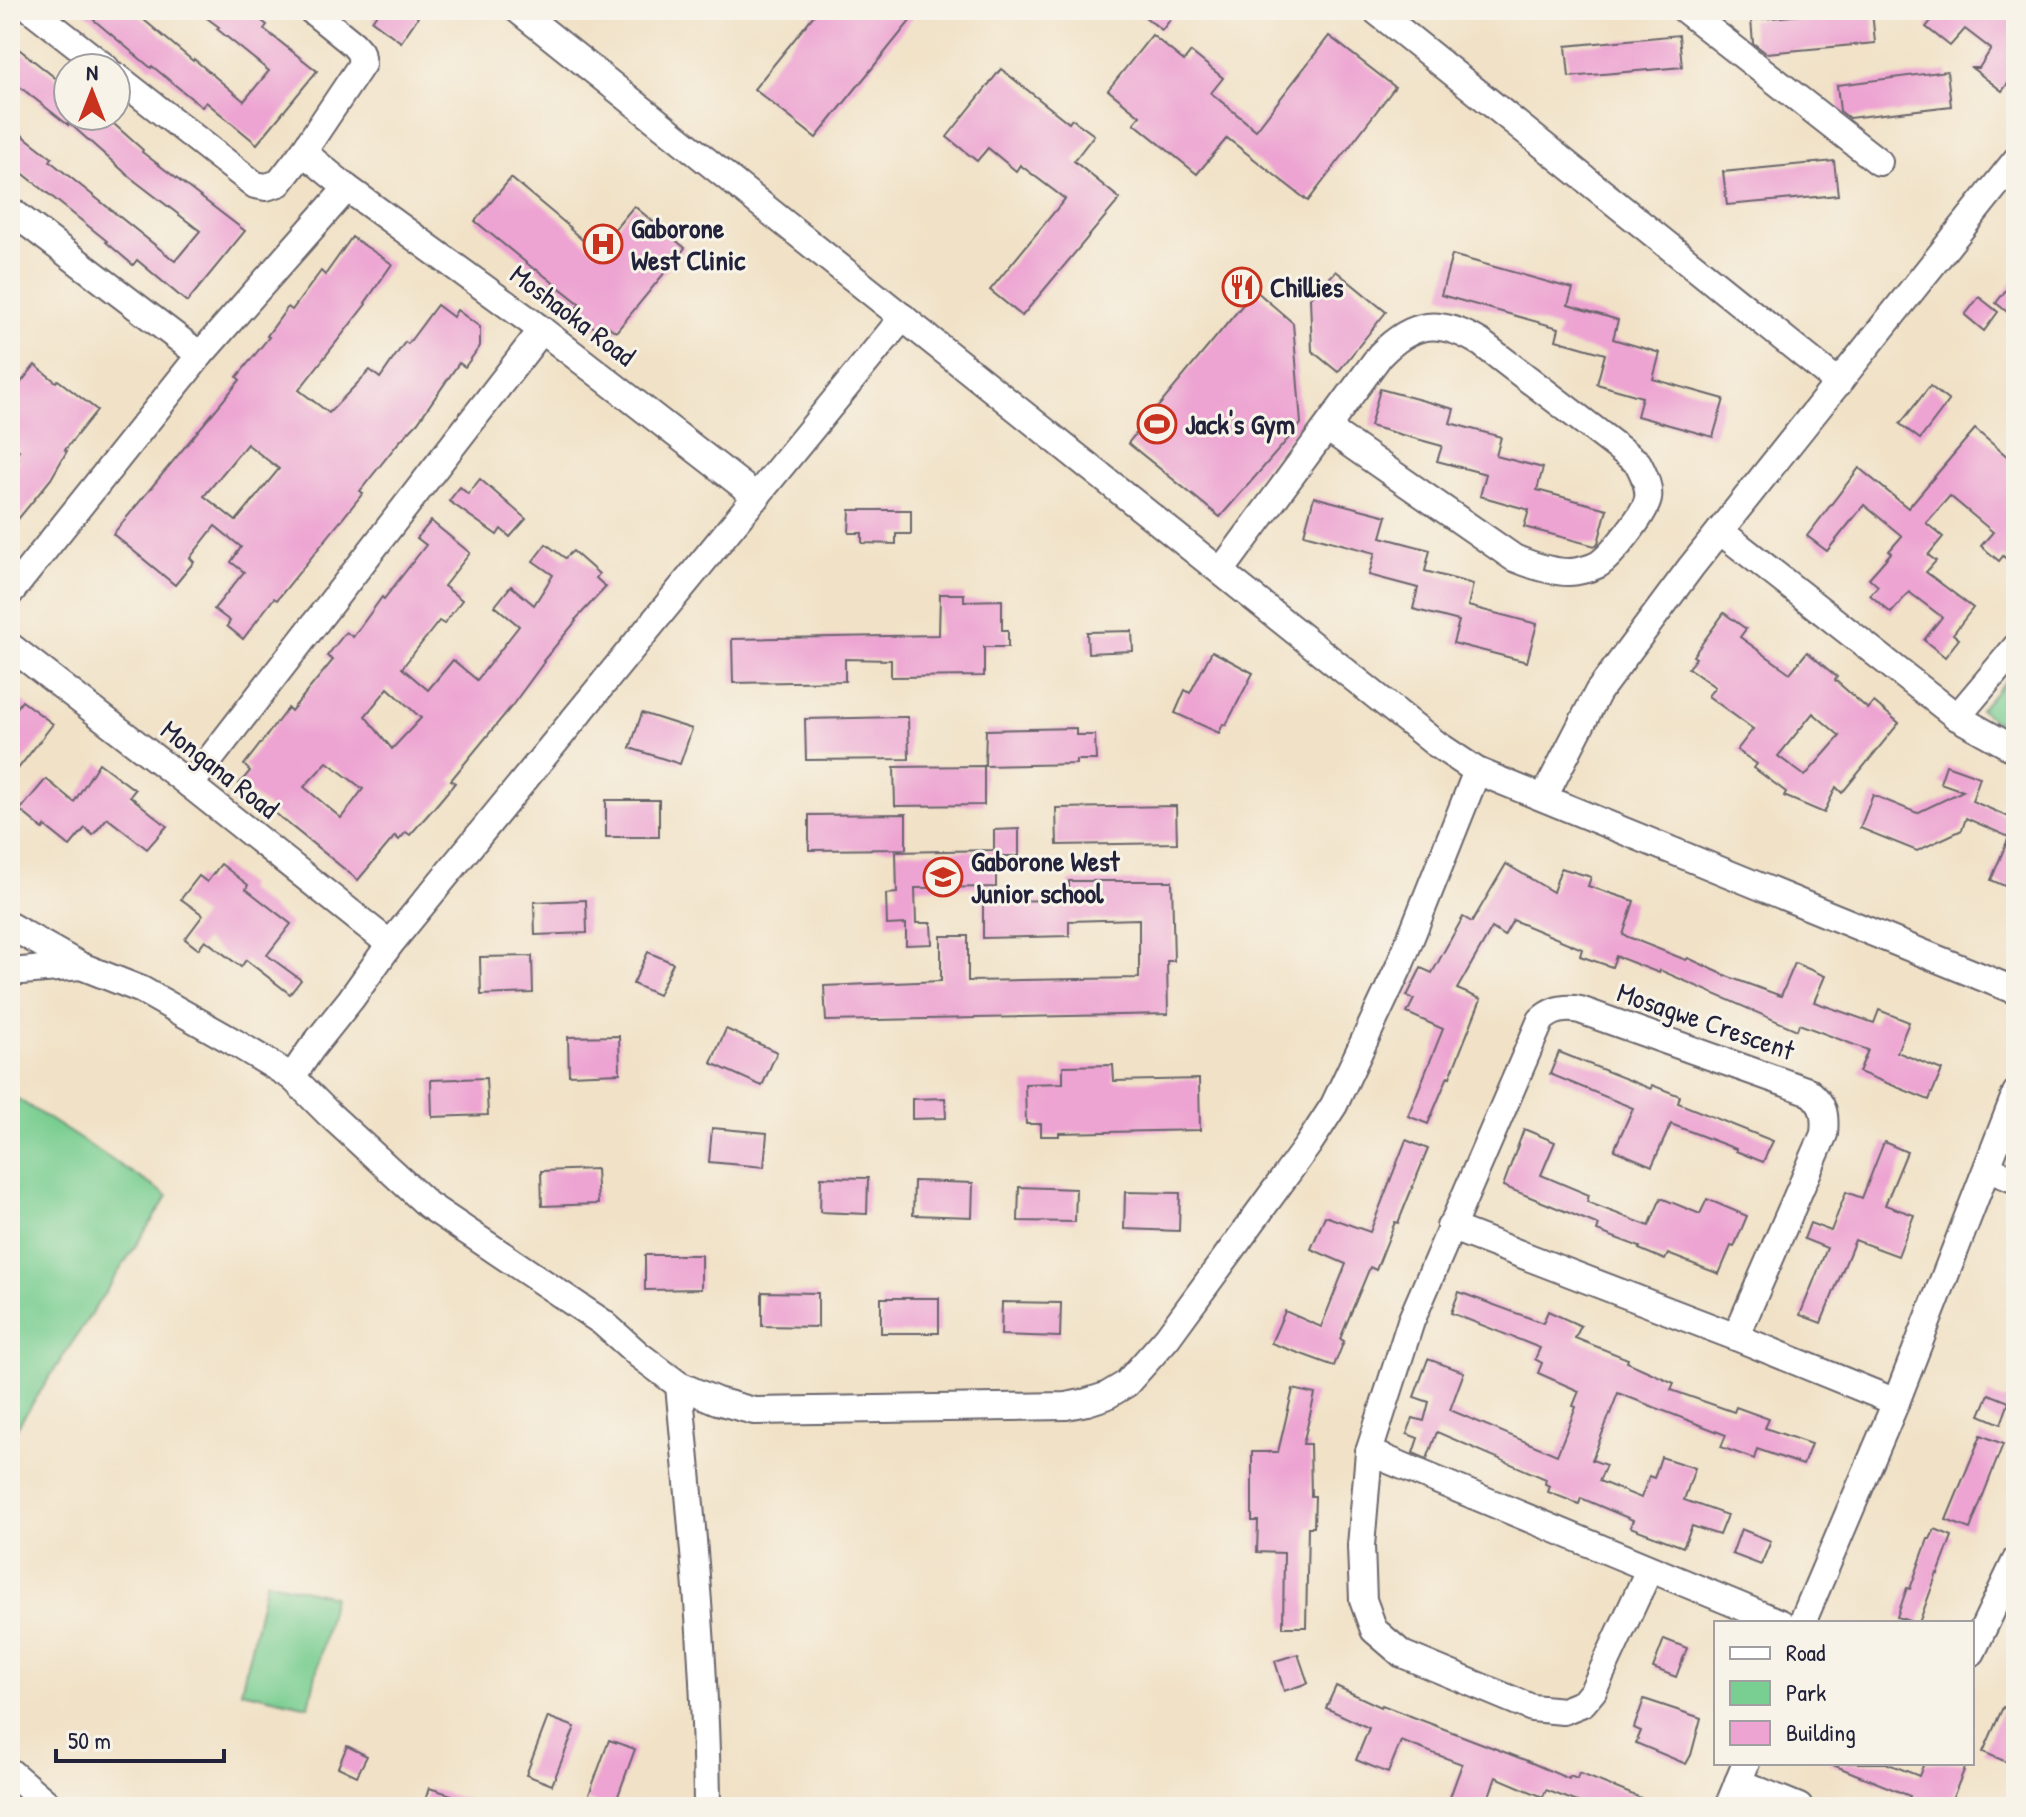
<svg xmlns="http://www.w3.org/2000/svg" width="2026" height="1817" viewBox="0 0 2026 1817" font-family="'Patrick Hand',sans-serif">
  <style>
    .green { fill: #79ce91; stroke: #4e7866; stroke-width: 2 }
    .building { fill: #eda4d2; fill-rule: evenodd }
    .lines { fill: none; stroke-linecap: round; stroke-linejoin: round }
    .minor-casing { stroke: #6a656c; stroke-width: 30 }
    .minor { stroke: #fff; stroke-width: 26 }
    .labels { text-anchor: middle; stroke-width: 6; stroke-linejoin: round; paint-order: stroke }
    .poi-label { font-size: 28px; font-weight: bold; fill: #22223b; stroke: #f7f3e8; text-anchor: start }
    .street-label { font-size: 28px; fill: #22223b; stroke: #f7f3e8 }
  </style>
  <rect width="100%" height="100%" fill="#f7f3e8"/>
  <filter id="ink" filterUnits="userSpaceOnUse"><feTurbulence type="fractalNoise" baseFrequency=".0125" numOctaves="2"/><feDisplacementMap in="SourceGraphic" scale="16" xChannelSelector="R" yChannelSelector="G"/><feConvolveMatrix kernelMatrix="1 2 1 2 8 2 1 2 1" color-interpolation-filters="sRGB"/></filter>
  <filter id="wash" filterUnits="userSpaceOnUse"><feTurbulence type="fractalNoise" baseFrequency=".006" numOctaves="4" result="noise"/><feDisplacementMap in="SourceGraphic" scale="32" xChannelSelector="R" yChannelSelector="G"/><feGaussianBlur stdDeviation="1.8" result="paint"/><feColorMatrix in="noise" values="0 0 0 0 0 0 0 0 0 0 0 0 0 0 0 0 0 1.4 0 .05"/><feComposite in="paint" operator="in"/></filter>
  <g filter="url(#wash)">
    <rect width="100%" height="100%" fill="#f1e2c7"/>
    <g class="green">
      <polygon points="2016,668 2016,735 1980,710"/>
      <polygon points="10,1094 168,1196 10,1438"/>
      <polygon points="266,1581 333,1596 309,1706 241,1691"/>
    </g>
    <g id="blocks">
      <g class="building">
        <polygon points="82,10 132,10 193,61 194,59 244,101 269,71 217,29 219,27 196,10 248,10 267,25 264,29 317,71 257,144 206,102 202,107 152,66 151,68"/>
        <polygon points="380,10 409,10 418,17 401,42 372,21"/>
        <polygon points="818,10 919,10 816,138 754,89"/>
        <polygon points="1136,10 1178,10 1162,30"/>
        <polygon points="1851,10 1872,10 1875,43 1766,53 1753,43 1751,20"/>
        <polygon points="1940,10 2016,10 2016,73 2002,91 1972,68 1979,68 1991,49 1965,29 1950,46 1926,27"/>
        <polygon points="1152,35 1184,61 1191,52 1223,78 1211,93 1256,130 1329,36 1395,87 1308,201 1227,138 1197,174 1134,123 1140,116 1108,90"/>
        <polygon points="1679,35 1682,67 1569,77 1566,46"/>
        <polygon points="10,42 68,88 68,116 105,116 143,150 142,152 245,231 187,302 137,260 133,265 106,242 107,241 10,163 10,151 22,135 52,158 50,161 175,261 200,231 131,178 68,122 68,125 20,87 10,100"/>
        <polygon points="1001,69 1069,123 1072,119 1094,135 1074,161 1120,199 1022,316 990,290 1065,199 1020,165 1016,171 988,148 977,161 947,137"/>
        <polygon points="1947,71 1951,106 1849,118 1840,111 1837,85"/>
        <polygon points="1834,161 1838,195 1727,205 1723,172"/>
        <polygon points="511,178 571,228 570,229 596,252 634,206 685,248 616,332 604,323 597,330 574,311 580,304 536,269 535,270 475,221"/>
        <path d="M352,237l40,27 -27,39 1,1 -67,86 30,23 41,-43 10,8 25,-36 3,2 29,-39 16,12 4,-7 23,17v19l-15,21 -6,-4 -41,59 -19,20 -39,49 3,2 -32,40 -54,67 -3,-2 -31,41 -16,-13 3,-5 -16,-12 30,-37 -13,-10 10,-15 -26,-21 -25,32 4,4 -19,23 -62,-51 127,-154 -3,-3 32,-40 -2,-1 21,-29 4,3 29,-39 4,4zM247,444l32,25 -43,52 -32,-25z"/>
        <polygon points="1452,255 1573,289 1568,305 1618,320 1613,339 1660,353 1653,379 1724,399 1713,437 1637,416 1642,397 1597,384 1605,354 1556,340 1559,328 1441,295"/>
        <polygon points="1336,271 1386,312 1338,372 1312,351 1310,298"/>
        <polygon points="2016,277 2016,319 1996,303"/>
        <polygon points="1255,290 1293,323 1301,424 1220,517 1128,443"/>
        <polygon points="1979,297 1998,312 1984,331 1965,315"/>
        <polygon points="35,365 56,382 58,380 97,410 65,450 67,451 51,479 10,529 10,470 19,459 15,456 19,450 10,444 10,396"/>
        <polygon points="1930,386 1949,401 1920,439 1900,424"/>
        <polygon points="1380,389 1454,409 1450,423 1501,437 1496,456 1543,468 1537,490 1607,509 1598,543 1595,546 1524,527 1529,510 1480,496 1486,474 1437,461 1442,446 1370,426"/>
        <polygon points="1975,429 2016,464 2016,567 2003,556 1999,561 1981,546 1993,532 1950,496 1926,523 1943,537 1928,555 1936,561 1926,572 1973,608 1953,634 1959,639 1945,657 1924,640 1942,617 1909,592 1891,613 1870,595 1878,586 1869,578 1891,553 1889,551 1902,536 1864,505 1827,551 1807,536 1859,468 1908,508"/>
        <polygon points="480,479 526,519 510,537 501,529 497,535 449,501 460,487 468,494"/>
        <polygon points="1314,497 1387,516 1381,537 1430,550 1425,571 1473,584 1468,606 1537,624 1527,662 1453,643 1459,621 1413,609 1418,588 1369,575 1375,553 1304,534"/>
        <polygon points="850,510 911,510 911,534 896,534 896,544 862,543 862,533 849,533"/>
        <path d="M431,521l39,32 -26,33 18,14 -18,24 -5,-3 -37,47 26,22 25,-30 24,20 42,-54 -24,-20 16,-20 23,19 19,-30 -20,-14 13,-17 19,14 8,-7 26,23 -3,4 10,9 -31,33 1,1 -33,40 1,1 -33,45 -60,73 4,3 -22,26 -23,26 -4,-3 -7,8 -4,-4 -37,44 -119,-96 11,-13 -6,-6 44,-57 3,3 42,-51 -6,-4 19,-24 7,5 29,-40 2,2 42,-54 -9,-7zM388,688l33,30 -29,31 -27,-33zM327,762l36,27 -22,29 -37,-31z"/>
        <polygon points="940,594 964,594 964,601 1002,600 1002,630 1008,630 1008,647 984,647 984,676 891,677 891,660 845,659 845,681 733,683 732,639 939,635"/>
        <path d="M1724,613l22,16 -6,8 50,36 17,-21 30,25 -2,3 33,29 6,-7 25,21 -57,70 -6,-6 -12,26 -40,-17 2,-4 -32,-24 3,-4 -20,-14 16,-21 -45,-33 7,-9 -27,-19 8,-10 -3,-2zM1813,713l27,23 -35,40 -27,-20z"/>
        <polygon points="1132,631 1133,651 1088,653 1087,632"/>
        <polygon points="1212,651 1253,673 1226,725 1223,724 1219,733 1175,713 1185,690 1190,693"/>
        <polygon points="22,701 53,724 10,779 10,717"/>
        <polygon points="642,713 692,729 680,764 630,748"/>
        <polygon points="903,717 908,717 909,759 806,760 805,719"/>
        <polygon points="1076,728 1076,735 1095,735 1096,760 1076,760 1076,764 985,766 986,730"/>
        <polygon points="99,763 135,790 130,796 167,826 147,849 107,818 93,835 85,828 70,846 45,826 43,829 20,810 46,779 74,802"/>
        <polygon points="1946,765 1980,777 1972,801 2016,820 2016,891 1991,880 2009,837 1966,818 1962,830 1917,851 1860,828 1873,795 1917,813 1963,791 1940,783"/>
        <polygon points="984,766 984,805 895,806 894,767"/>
        <rect x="606" y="800" width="53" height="37"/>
        <polygon points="1176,806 1177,843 1057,845 1056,808"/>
        <polygon points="906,814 906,849 809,850 809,815"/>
        <polygon points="1019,829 1019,856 996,856 996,887 915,888 916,923 931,923 932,944 906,945 906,924 887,925 886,894 897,893 896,852 994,850 994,830"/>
        <polygon points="221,864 248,885 246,889 291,924 267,955 301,980 290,994 246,960 241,967 205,940 198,949 185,939 203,915 181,899 199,876 207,882"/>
        <polygon points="1506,864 1553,892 1561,868 1591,877 1588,886 1634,901 1623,935 1686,960 1688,958 1729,977 1781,996 1795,963 1825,976 1814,1002 1874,1023 1879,1010 1909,1022 1897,1052 1942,1070 1929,1100 1859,1072 1868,1050 1799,1024 1797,1030 1660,970 1659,973 1616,956 1612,967 1580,956 1582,949 1513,920 1504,936 1492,928 1457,989 1481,999 1450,1077 1448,1076 1428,1124 1408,1116 1443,1029 1407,1013 1414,999 1407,996 1421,968 1432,973 1463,917 1472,922"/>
        <polygon points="1069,881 1172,881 1174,961 1167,961 1168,1014 826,1021 824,986 941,981 941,936 968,936 968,981 1139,978 1139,919 1069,921 1069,936 983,938 983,901 1069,900"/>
        <polygon points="586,900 587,933 535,935 534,902"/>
        <polygon points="648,952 673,963 658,995 633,984"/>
        <polygon points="532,956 533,993 481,995 480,957"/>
        <polygon points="726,1029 777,1052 762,1086 711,1063"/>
        <polygon points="619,1036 620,1073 569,1075 568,1037"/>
        <polygon points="1559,1052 1651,1089 1652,1085 1680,1096 1678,1103 1773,1141 1763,1162 1736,1151 1736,1149 1671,1124 1652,1166 1614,1150 1633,1108 1550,1074"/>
        <polygon points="1113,1065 1114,1081 1199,1079 1200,1130 1059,1133 1059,1136 1041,1136 1041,1124 1026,1124 1025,1084 1063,1083 1063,1066"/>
        <polygon points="486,1078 488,1115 432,1117 431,1080"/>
        <polygon points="945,1098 946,1118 912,1119 912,1099"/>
        <polygon points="712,1128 767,1133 764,1167 709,1162"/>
        <polygon points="1524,1129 1555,1142 1541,1175 1589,1195 1587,1202 1649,1226 1661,1198 1700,1214 1707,1199 1747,1216 1734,1247 1731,1246 1719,1274 1668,1254 1665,1260 1639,1249 1640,1247 1597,1231 1599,1225 1503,1186"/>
        <polygon points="1406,1140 1428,1149 1398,1223 1395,1222 1376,1270 1370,1267 1340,1339 1344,1341 1334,1366 1271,1343 1285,1311 1321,1327 1346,1264 1311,1249 1325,1216 1370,1232"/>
        <polygon points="1884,1142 1907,1152 1885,1205 1914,1215 1898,1256 1855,1240 1821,1323 1800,1315 1827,1248 1804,1239 1810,1223 1831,1231 1846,1192 1862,1198"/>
        <polygon points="596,1169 598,1204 542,1206 541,1171"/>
        <polygon points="821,1177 868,1178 867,1214 820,1212"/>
        <polygon points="914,1181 973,1183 972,1217 913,1215"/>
        <polygon points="1019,1187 1076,1189 1075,1222 1018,1221"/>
        <polygon points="1125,1192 1180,1193 1179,1231 1124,1229"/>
        <polygon points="645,1255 701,1255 701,1289 645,1290"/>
        <polygon points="762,1292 818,1293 818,1327 762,1326"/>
        <polygon points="1459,1292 1543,1323 1548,1311 1581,1326 1575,1338 1628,1359 1627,1362 1674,1383 1671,1390 1734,1412 1736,1407 1769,1419 1765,1428 1811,1444 1803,1465 1757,1449 1754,1459 1721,1447 1726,1435 1618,1393 1592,1460 1606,1465 1599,1481 1641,1498 1649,1476 1654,1478 1661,1457 1695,1468 1684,1500 1727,1515 1719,1535 1692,1526 1683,1547 1630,1527 1633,1520 1581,1498 1579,1504 1548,1492 1550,1486 1545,1484 1546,1479 1437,1432 1427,1459 1413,1453 1418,1438 1407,1434 1413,1418 1424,1421 1429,1402 1414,1397 1428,1359 1464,1372 1450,1410 1557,1455 1576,1407 1573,1406 1579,1391 1538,1373 1542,1363 1535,1359 1540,1348 1451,1313"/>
        <rect x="881" y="1298" width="58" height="35"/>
        <polygon points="1002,1302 1061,1303 1060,1337 1001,1335"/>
        <polygon points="1293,1389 1315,1394 1303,1444 1310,1444 1311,1496 1315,1496 1314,1527 1308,1527 1306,1627 1283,1627 1284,1553 1257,1552 1258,1521 1252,1521 1252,1452 1278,1452"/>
        <polygon points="1989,1394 2009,1402 2001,1424 1980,1415"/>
        <polygon points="1981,1435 2003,1444 1970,1529 1946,1520"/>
        <polygon points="1741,1529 1771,1541 1761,1565 1732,1554"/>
        <polygon points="1935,1529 1952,1536 1938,1574 1937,1573 1919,1623 1915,1623 1897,1617 1907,1588 1910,1589 1928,1539 1930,1539"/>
        <polygon points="1664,1639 1687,1648 1676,1677 1653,1668"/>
        <polygon points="1298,1654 1308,1683 1284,1691 1275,1661"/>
        <polygon points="1336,1686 1381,1707 1382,1705 1525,1760 1569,1779 1570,1776 1577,1779 1579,1773 1663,1807 1591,1807 1546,1790 1543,1797 1496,1777 1485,1807 1468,1807 1449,1800 1462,1764 1401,1741 1388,1773 1356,1760 1369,1728 1326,1708"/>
        <polygon points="1644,1699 1701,1718 1691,1755 1686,1764 1636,1743 1641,1731 1634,1728"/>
        <polygon points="2003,1707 2016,1713 2016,1766 1983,1752"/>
        <polygon points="548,1717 575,1727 552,1785 526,1775"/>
        <polygon points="609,1740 635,1749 614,1807 607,1807 587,1800"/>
        <polygon points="347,1746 367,1756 357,1776 338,1767"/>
        <polygon points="1828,1763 1886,1763 1919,1776 1924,1763 1967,1763 1949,1807 1906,1807 1910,1796"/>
        <polygon points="429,1788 478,1803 478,1807 423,1807"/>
      </g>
    </g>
  </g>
  <g filter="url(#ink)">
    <use href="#blocks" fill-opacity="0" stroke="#6a656c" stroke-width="2"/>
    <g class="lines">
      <g class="minor-casing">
        <g id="minor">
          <polyline points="32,10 106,68"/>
          <polyline points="518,10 1435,743 1477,771 2016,991"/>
          <polyline points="1375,10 1839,383"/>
          <polyline points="1685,10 1879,162"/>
          <polyline points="116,76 255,185 266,187 279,183 303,152 362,64 360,52 353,44 311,10"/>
          <polyline points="303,152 347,188 542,330 757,497"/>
          <polyline points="10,210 200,355"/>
          <polyline points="903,317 390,944 351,999 311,1049 292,1077 329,1114 428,1205 602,1322 639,1355 679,1385 717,1401 754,1411 1066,1406 1087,1402 1106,1396 1126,1384 1167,1338 1308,1145 1334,1105 1399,967 1477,771"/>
          <polyline points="1720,531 1957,717 2016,750"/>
          <path d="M1221,571l159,-216c33,-34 59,-37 101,-12l157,120c5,10 12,23 10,36 -3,15 -36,56 -49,65 -7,4 -22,8 -30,8 -19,0 -38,-7 -55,-14l-187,-130"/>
          <polyline points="10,593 200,355 347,188"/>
          <polyline points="10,646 190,785 390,944"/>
          <polyline points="1957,717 2016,647"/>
          <polyline points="190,785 542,330"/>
          <polyline points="1544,797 1598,692 1691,567 2016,160"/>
          <polyline points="10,926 81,966 142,990 234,1042 292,1077"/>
          <polyline points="10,972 81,966"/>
          <polyline points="1988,1169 2016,1180"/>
          <polyline points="1450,1227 1736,1337 1896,1402"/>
          <path d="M679,1385c13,140 27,281 28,422"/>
          <polyline points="1369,1452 1781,1623"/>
          <path d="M1649,1570l-56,121 -10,12 -20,8 -31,-3 -130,-54 -28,-24 -11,-30 -2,-54 8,-94 42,-131 130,-301c12,-11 24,-13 39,-10l228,81c16,13 18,23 16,43l-88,203"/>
          <polyline points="1802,1623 1896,1402 2016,1093"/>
          <polyline points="1972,1652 2016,1560"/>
          <polyline points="10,1772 51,1807"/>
          <polyline points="1738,1782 1799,1807"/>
          <polyline points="1728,1807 1746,1763"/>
        </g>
      </g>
      <use href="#minor" class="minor"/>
    </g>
  </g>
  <defs>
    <g id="hospital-ring" transform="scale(2)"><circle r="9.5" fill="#f7f3e8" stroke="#c8321e" stroke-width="1.5"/><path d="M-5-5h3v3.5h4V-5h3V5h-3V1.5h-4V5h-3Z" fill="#c8321e"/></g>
    <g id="restaurant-ring" transform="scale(2)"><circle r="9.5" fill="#f7f3e8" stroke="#c8321e" stroke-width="1.5"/><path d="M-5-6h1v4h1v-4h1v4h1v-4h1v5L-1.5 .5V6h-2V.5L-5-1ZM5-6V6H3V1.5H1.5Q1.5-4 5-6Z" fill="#c8321e"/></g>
    <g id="stadium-ring" transform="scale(2)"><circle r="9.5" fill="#f7f3e8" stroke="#c8321e" stroke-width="1.5"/><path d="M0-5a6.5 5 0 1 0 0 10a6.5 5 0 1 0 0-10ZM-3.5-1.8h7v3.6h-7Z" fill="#c8321e"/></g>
    <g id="school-ring" transform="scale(2)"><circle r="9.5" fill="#f7f3e8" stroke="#c8321e" stroke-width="1.5"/><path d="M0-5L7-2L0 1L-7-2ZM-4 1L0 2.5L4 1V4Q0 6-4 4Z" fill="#c8321e"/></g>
  </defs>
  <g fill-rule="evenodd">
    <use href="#hospital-ring" x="603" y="244"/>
    <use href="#restaurant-ring" x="1242" y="287"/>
    <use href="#stadium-ring" x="1157" y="424"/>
    <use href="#school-ring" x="943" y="877"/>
  </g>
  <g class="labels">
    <g class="poi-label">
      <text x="631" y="238">Gaborone<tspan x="631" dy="32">West Clinic</tspan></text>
      <text x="1270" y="297">Chillies</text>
      <text x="1185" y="434">Jack's Gym</text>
      <text x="971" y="871">Gaborone West<tspan x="971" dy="32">Junior school</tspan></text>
    </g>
    <g class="street-label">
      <text transform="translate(573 315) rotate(37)" y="10">Moshaoka Road</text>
      <text transform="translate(220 769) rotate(38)" y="10">Mongana Road</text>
      <text transform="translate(1706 1021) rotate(19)" y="10">Mosagwe Crescent</text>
    </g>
  </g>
  <rect width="2026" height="1817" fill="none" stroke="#f7f3e8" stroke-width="40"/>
  <rect x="1714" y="1621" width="260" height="144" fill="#f7f3e8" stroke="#a29fa3" stroke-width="2"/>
  <rect x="1730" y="1647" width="40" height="12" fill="#ffffff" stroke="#a29fa3" stroke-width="2"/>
  <text x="1786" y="1661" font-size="24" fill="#22223b">Road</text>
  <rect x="1730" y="1681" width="40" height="24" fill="#79ce91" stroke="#a29fa3" stroke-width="2"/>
  <text x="1786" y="1701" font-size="24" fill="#22223b">Park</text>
  <rect x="1730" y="1721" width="40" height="24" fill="#eda4d2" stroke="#a29fa3" stroke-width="2"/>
  <text x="1786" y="1741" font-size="24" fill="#22223b">Building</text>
  <g transform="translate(92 92)"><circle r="38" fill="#f7f3e8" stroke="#a29fa3" stroke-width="2"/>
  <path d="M0-6L14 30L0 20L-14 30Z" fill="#c8321e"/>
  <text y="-12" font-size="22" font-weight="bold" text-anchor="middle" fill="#22223b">N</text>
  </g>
  <path d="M56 1749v12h168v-12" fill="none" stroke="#22223b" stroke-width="4"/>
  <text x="68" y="1749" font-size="24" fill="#22223b" stroke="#f7f3e8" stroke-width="6" paint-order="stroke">50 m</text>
</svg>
